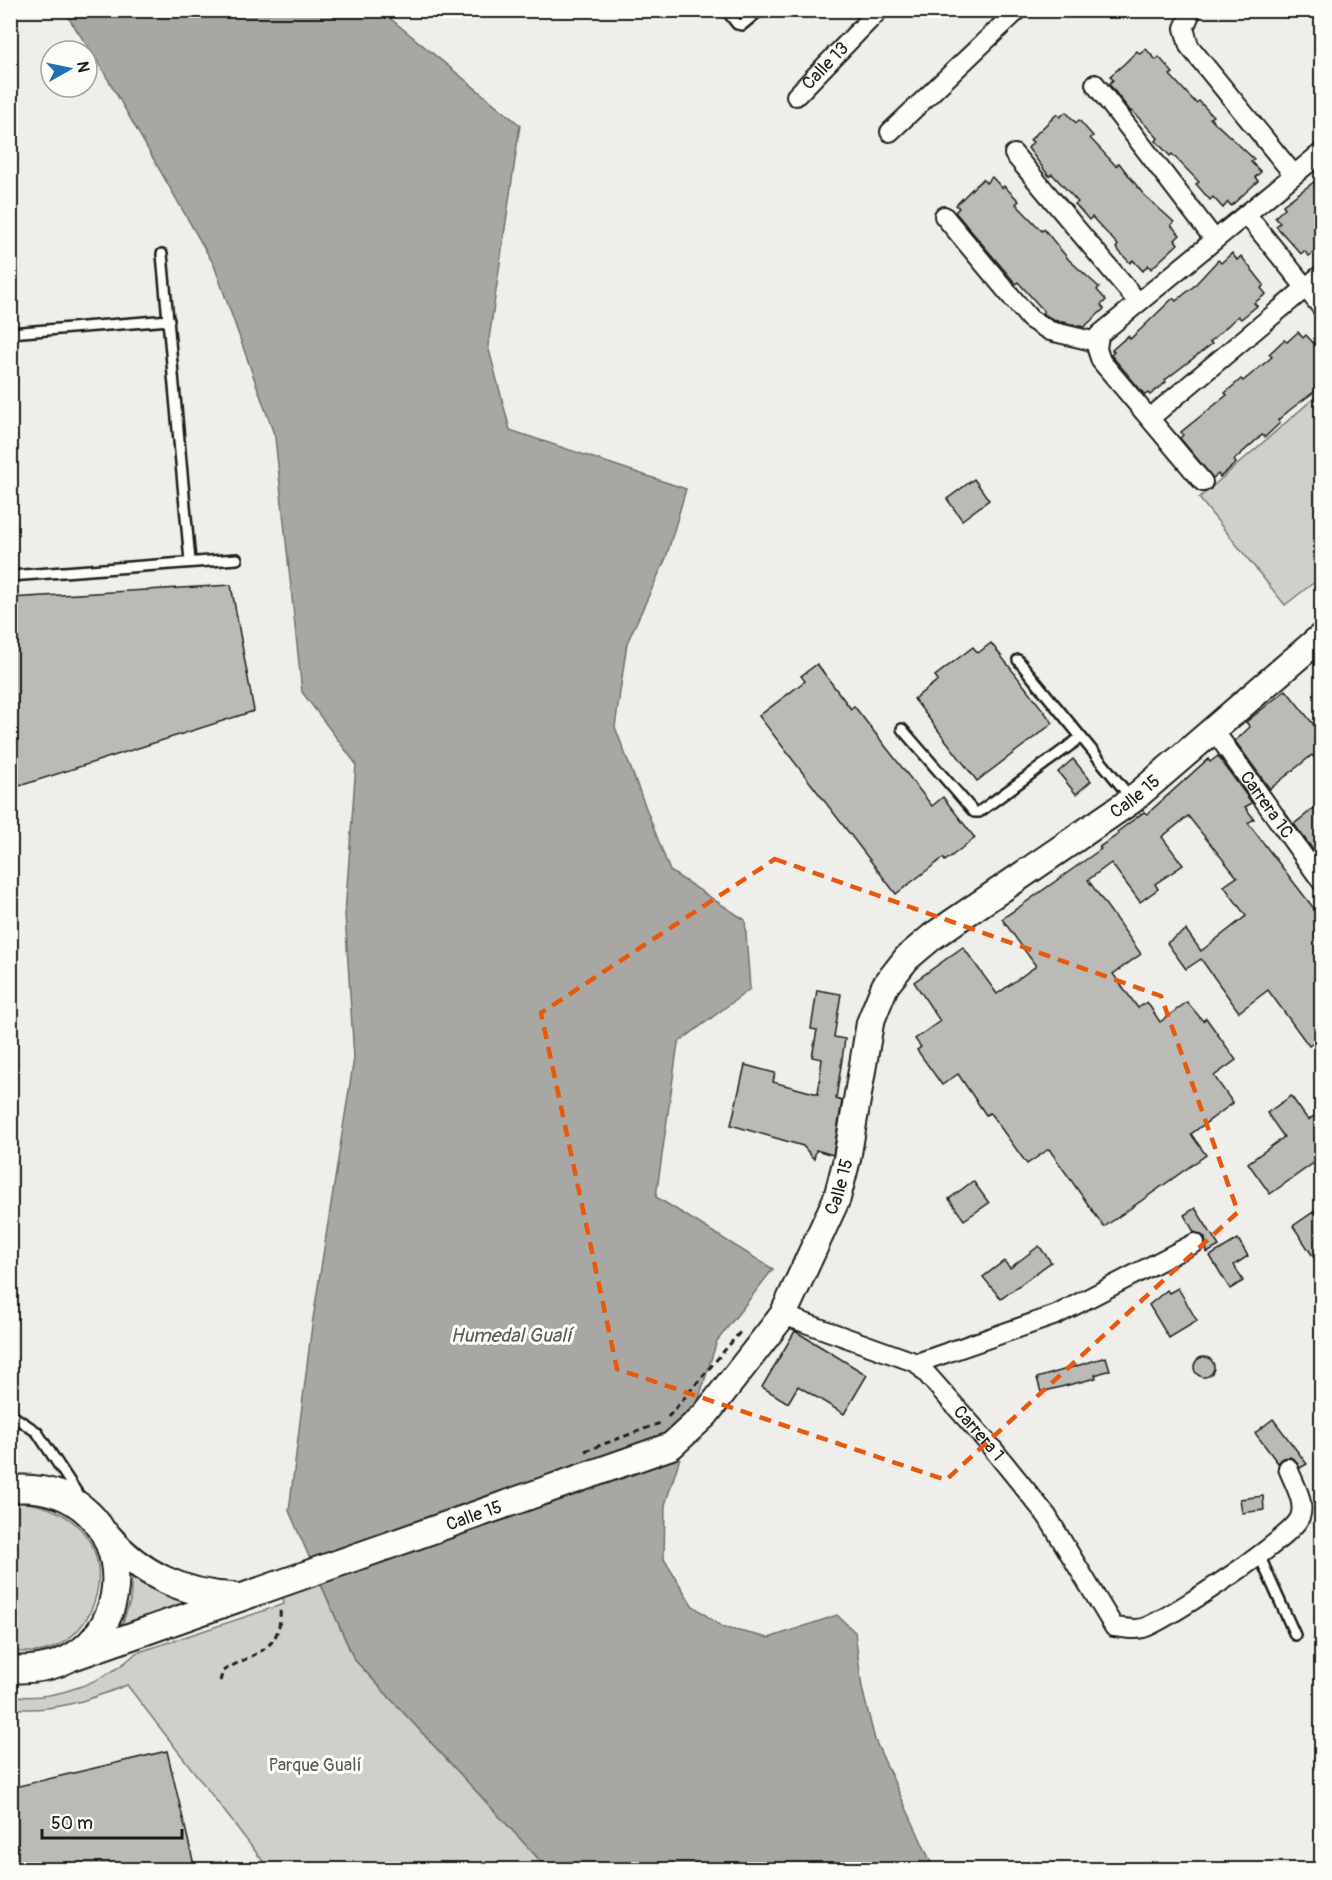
<svg xmlns="http://www.w3.org/2000/svg" width="1332" height="1880" viewBox="0 0 1332 1880" font-family="Pangolin,sans-serif">
  <style>
    .green { fill: #d0cfcc; stroke: #767674; stroke-width: 1.5 }
    .water { fill: #a8a7a3; stroke: #706f6d; stroke-width: 1.5 }
    .building { fill: #bbbab6; stroke: #1c1c1c; stroke-width: 1.5 }
    .lines { fill: none; stroke-linecap: round; stroke-linejoin: round }
    .lane-casing { stroke: #1c1c1c; stroke-width: 14 }
    .street-casing { stroke: #1c1c1c; stroke-width: 22 }
    .secondary-casing { stroke: #1c1c1c; stroke-width: 30 }
    .path { stroke: #1c1c1c; stroke-width: 3; stroke-dasharray: 6 4.5; stroke-linecap: butt }
    .lane { stroke: #fdfcf7; stroke-width: 9 }
    .street { stroke: #fdfcf7; stroke-width: 18 }
    .secondary { stroke: #fdfcf7; stroke-width: 26 }
    .marked { fill: none; stroke: #e8590c; stroke-width: 4.5; stroke-dasharray: 12 8; stroke-linejoin: round }
    .labels { text-anchor: middle; stroke-width: 6; stroke-linejoin: round; paint-order: stroke }
    .street-label { font-size: 18px; fill: #1c1c1c; stroke: #fdfcf7 }
    .park-label { font-size: 18px; fill: #5b5b5a; stroke: #fdfcf7 }
    .water-label { font-size: 20px; font-style: italic; fill: #5b5b59; stroke: #fdfcf7 }
  </style>
  <rect width="100%" height="100%" fill="#f0eeea"/>
  <filter id="ink" filterUnits="userSpaceOnUse"><feTurbulence type="fractalNoise" baseFrequency=".0167" numOctaves="2"/><feDisplacementMap in="SourceGraphic" scale="12" xChannelSelector="R" yChannelSelector="G"/><feConvolveMatrix kernelMatrix="1 2 1 2 8 2 1 2 1" color-interpolation-filters="sRGB"/></filter>
  <g filter="url(#ink)">
    <g class="green">
      <polygon points="1321,392 1321,577 1285,605 1199,498"/>
      <path d="M18,1502c128,11 86,171 -7,148l-1,-146z"/>
      <polygon points="132,1576 158,1592 188,1604 121,1628 130,1601"/>
      <path d="M319,1580l35,79 194,210h-279l-142,-184c-38,15 -75,28 -116,23l-1,-13c41,8 97,-14 126,-42l148,-49 -3,-21z"/>
    </g>
    <polygon class="water" points="64,11 381,11 520,125 488,346 510,430 686,489 666,558 627,643 615,727 670,871 745,920 750,989 678,1043 656,1197 773,1269 717,1341 665,1505 664,1559 692,1605 722,1627 769,1638 837,1615 855,1632 862,1688 875,1740 934,1869 548,1869 354,1659 289,1511 312,1325 354,1058 345,914 356,764 302,692 275,437 214,265 98,62"/>
    <g class="building">
      <polygon points="1146,49 1156,60 1159,57 1173,73 1170,75 1196,103 1199,101 1213,116 1210,118 1254,159 1251,162 1261,172 1255,177 1258,181 1231,206 1228,202 1223,208 1213,197 1210,200 1196,184 1199,182 1172,154 1170,156 1156,141 1158,138 1132,111 1131,112 1109,84 1113,80 1110,76 1124,64 1137,51 1140,54"/>
      <polygon points="1066,112 1076,123 1079,120 1093,136 1090,138 1116,166 1119,163 1144,195 1174,222 1171,225 1180,235 1175,240 1178,244 1151,269 1148,265 1143,271 1133,260 1130,263 1116,248 1118,245 1092,217 1089,220 1075,204 1078,202 1052,174 1049,176 1028,148 1033,142 1030,140 1057,114 1060,117"/>
      <polygon points="1322,176 1322,246 1309,256 1304,251 1301,254 1276,226 1280,223 1275,217 1285,208 1283,205"/>
      <polygon points="992,177 1002,188 1004,186 1019,201 1016,204 1042,231 1044,229 1069,260 1099,287 1097,290 1106,300 1101,305 1104,309 1084,327 1054,320 1042,313 1044,311 1018,282 1016,284 955,212 959,208 956,205 972,189 983,179 986,183"/>
      <polygon points="1232,253 1237,260 1241,256 1253,271 1264,285 1261,288 1266,294 1254,303 1257,306 1241,319 1238,316 1210,342 1212,344 1165,380 1166,382 1150,395 1148,393 1145,395 1111,355 1114,352 1112,350 1128,336 1130,339 1141,329 1173,298 1176,301 1193,287 1218,260 1221,263"/>
      <polygon points="1298,332 1303,338 1306,335 1322,352 1322,386 1291,409 1278,420 1280,423 1265,437 1262,435 1234,460 1236,463 1220,477 1218,474 1213,478 1180,438 1183,435 1181,432 1227,395 1225,393 1241,379 1243,381 1272,357 1269,354 1284,340 1287,342"/>
      <polygon points="974,479 989,500 962,520 947,499"/>
      <polygon points="231,585 254,711 10,789 10,598"/>
      <polygon points="991,643 1053,723 977,781 914,699 938,680 935,676 973,647 978,653"/>
      <polygon points="817,664 851,709 854,706 932,806 943,797 975,838 945,861 943,858 896,894 759,716 805,681 801,676"/>
      <polygon points="1286,690 1322,735 1322,766 1312,755 1270,789 1235,741 1250,727 1246,722"/>
      <polygon points="1218,756 1252,803 1245,807 1254,819 1248,823 1322,919 1322,1037 1309,1046 1268,990 1239,1012 1201,959 1186,969 1167,943 1186,930 1201,951 1246,916 1224,886 1237,877 1188,816 1162,837 1183,865 1155,884 1158,889 1140,902 1111,863 1088,880 1141,954 1113,974 1138,1008 1147,1002 1160,1022 1187,1002 1203,1021 1206,1018 1236,1060 1214,1076 1233,1103 1191,1134 1206,1155 1104,1227 1049,1149 1027,1164 990,1113 986,1115 958,1074 942,1085 917,1050 921,1047 915,1039 940,1021 914,982 963,947 997,994 1036,966 1002,919 1101,849 1099,847 1119,834 1117,832 1144,812 1147,814 1208,759 1210,762"/>
      <polygon points="1073,759 1091,781 1076,794 1058,772"/>
      <polygon points="1322,802 1322,862 1294,824"/>
      <polygon points="817,990 841,994 834,1037 845,1039 836,1099 842,1101 833,1155 816,1150 814,1159 803,1146 731,1125 745,1065 775,1073 773,1082 818,1094 822,1059 812,1057 817,1030 811,1029"/>
      <polygon points="1291,1096 1308,1120 1322,1111 1322,1157 1270,1194 1248,1163 1284,1137 1267,1113"/>
      <polygon points="973,1181 989,1203 964,1220 949,1199"/>
      <polygon points="1322,1206 1322,1270 1293,1226"/>
      <polygon points="1195,1208 1219,1246 1207,1253 1205,1237 1194,1232 1184,1215"/>
      <polygon points="1238,1239 1248,1256 1234,1265 1243,1281 1230,1289 1210,1256"/>
      <polygon points="1039,1246 1051,1262 1001,1299 983,1277 1004,1261 1010,1268"/>
      <polygon points="1178,1288 1197,1321 1169,1338 1149,1305 1167,1290 1169,1293"/>
      <polygon points="795,1331 867,1375 844,1414 798,1386 788,1403 762,1387"/>
      <circle cx="1204" cy="1367" r="10"/>
      <polygon points="1106,1357 1110,1370 1095,1375 1096,1378 1041,1392 1037,1378"/>
      <polygon points="1273,1419 1307,1464 1300,1468 1295,1460 1290,1457 1283,1458 1278,1463 1255,1433"/>
      <polygon points="1263,1496 1264,1510 1242,1513 1240,1499"/>
      <polygon points="167,1751 195,1869 10,1869 10,1788"/>
    </g>
    <g class="lines">
      <g class="lane-casing">
        <g id="lane">
          <polyline points="726,10 737,24 742,25 760,10"/>
          <polyline points="859,10 868,20"/>
          <polyline points="162,254 190,561"/>
          <polyline points="10,333 169,320"/>
          <polyline points="10,576 237,559"/>
          <polyline points="1018,660 1131,798"/>
          <polyline points="902,729 974,812 979,812 1080,738"/>
          <polyline points="10,1414 37,1432 81,1499"/>
          <polyline points="1260,1557 1295,1635"/>
        </g>
      </g>
      <g class="street-casing">
        <g id="street">
          <polyline points="1192,10 1184,28 1189,46 1294,175"/>
          <polyline points="1095,84 1214,239"/>
          <path id="s1" d="M796,96l83,-86"/>
          <polyline points="890,132 1018,10"/>
          <polyline points="1014,154 1138,302"/>
          <polyline points="1246,214 1322,308"/>
          <polyline points="944,216 1030,319 1050,331 1097,342"/>
          <polyline points="1150,418 1322,274"/>
          <polyline points="1203,482 1101,361 1097,349 1099,335 1322,152"/>
          <path id="s2" d="M1213,729l109,153"/>
          <path id="s3" d="M783,1315l134,48 71,80 59,73 67,111c10,1 23,4 32,0 25,-10 147,-89 154,-110 6,-15 -7,-35 -12,-49"/>
          <polyline points="917,1363 1056,1315 1195,1243"/>
        </g>
      </g>
      <g class="secondary-casing">
        <g id="secondary">
          <path d="M10,1489c139,-12 142,190 0,180"/>
          <path d="M108,1536c32,38 76,58 125,60"/>
          <path id="s4" d="M75,1656l596,-210 34,-31 78,-100 54,-117 10,-39 23,-136 15,-37 22,-28 26,-22 199,-136 190,-164"/>
        </g>
      </g>
      <g class="path">
        <polyline points="668,1417 741,1331"/>
        <polyline points="585,1451 663,1422"/>
        <path d="M220,1681l3,-10c30,-19 60,-18 57,-64"/>
      </g>
      <use href="#lane" class="lane"/>
      <use href="#street" class="street"/>
      <use href="#secondary" class="secondary"/>
    </g>
  </g>
  <path class="marked" d="M775,859l386,137 77,216 -292,268 -329,-111 -76,-356z"/>
  <g class="labels">
    <g class="street-label">
      <text dy="6" stroke="none"><textPath href="#s1" startOffset="42">Calle 13</textPath></text>
      <text dy="6" stroke="none"><textPath href="#s4" startOffset="1467">Calle 15</textPath></text>
      <text dy="6" stroke="none"><textPath href="#s2" startOffset="93">Carrera 1C</textPath></text>
      <text dy="6" stroke="none"><textPath href="#s4" startOffset="945">Calle 15</textPath></text>
      <text dy="6" stroke="none"><textPath href="#s3" startOffset="236">Carrera 1</textPath></text>
      <text dy="6" stroke="none"><textPath href="#s4" startOffset="423">Calle 15</textPath></text>
    </g>
    <g class="park-label">
      <text x="315" y="1771">Parque Gualí</text>
    </g>
    <g class="water-label">
      <text x="511" y="1342">Humedal Gualí</text>
    </g>
  </g>
  <rect width="1332" height="1880" fill="none" stroke="#fdfcf7" stroke-width="36"/>
  <rect x="18" y="18" width="1296" height="1844" fill="none" stroke="#1c1c1c" stroke-width="2" filter="url(#ink)"/>
  <g transform="translate(69 69) rotate(81)"><circle r="28" fill="#fdfcf7" stroke="#a3a29f" stroke-width="1.5"/>
  <path d="M0-4.5L10 22L0 15L-10 22Z" fill="#1f6fb2"/>
  <text y="-9" font-size="16" font-weight="bold" text-anchor="middle" fill="#1c1c1c">N</text>
  </g>
  <path d="M42 1829v9h140v-9" fill="none" stroke="#1c1c1c" stroke-width="3"/>
  <text x="51" y="1829" font-size="18" fill="#1c1c1c" stroke="#fdfcf7" stroke-width="4.5" paint-order="stroke">50 m</text>
</svg>
